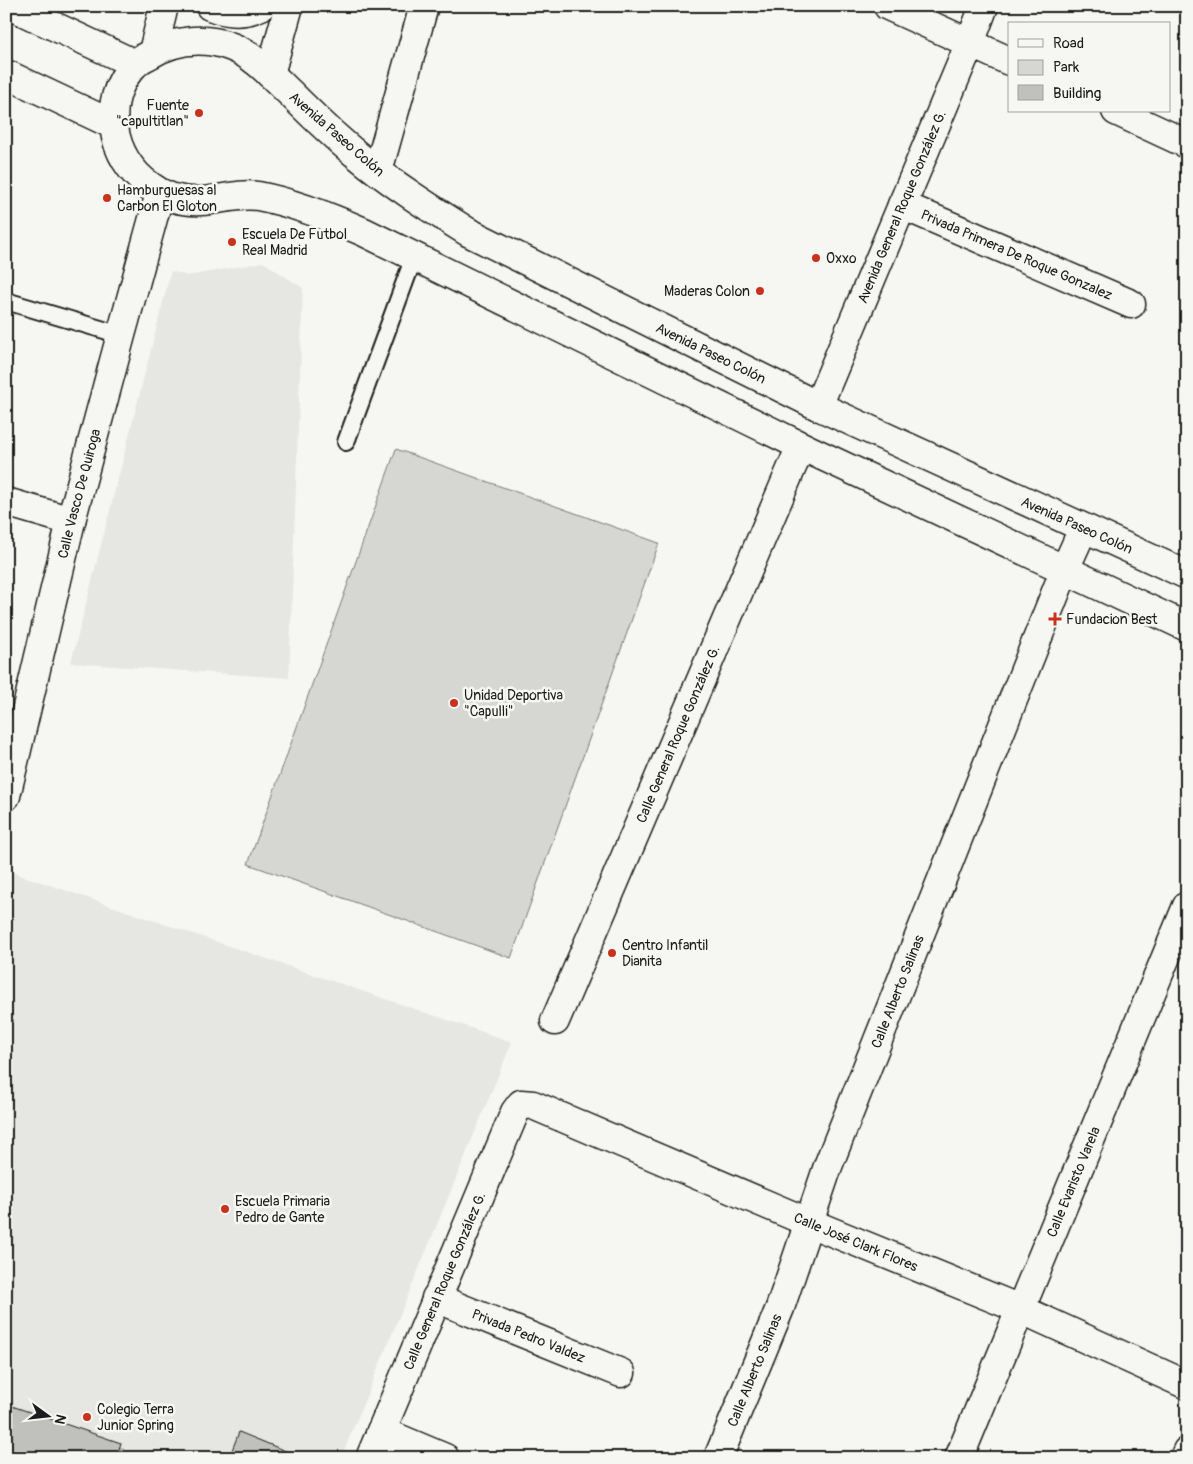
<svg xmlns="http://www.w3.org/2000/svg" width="1193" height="1464" viewBox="0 0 1193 1464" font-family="Pangolin,sans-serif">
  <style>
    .built { fill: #e6e6e2 }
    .park { fill: #d6d6d2; stroke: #797977 }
    .building { fill: #c0c0bd; stroke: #1c1c1c; filter: url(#shadow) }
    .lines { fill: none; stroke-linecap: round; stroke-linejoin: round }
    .service-casing { stroke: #1c1c1c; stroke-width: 20 }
    .minor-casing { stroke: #1c1c1c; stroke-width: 31 }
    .tertiary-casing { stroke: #1c1c1c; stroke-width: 31 }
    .secondary-casing { stroke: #1c1c1c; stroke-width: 31 }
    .primary-casing { stroke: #1c1c1c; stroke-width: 31 }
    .service { stroke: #f6f6f2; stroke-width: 16 }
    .minor { stroke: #f6f6f2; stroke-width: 28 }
    .tertiary { stroke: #f6f6f2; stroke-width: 28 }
    .secondary { stroke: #f6f6f2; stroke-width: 28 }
    .primary { stroke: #f6f6f2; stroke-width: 28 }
    .poi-dot { fill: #c8321e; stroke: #f6f6f2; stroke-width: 2 }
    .labels { text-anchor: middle; stroke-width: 5; stroke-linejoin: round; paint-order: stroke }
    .poi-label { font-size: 14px; fill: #1c1c1c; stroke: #f6f6f2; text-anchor: start }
    .street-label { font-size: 14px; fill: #1c1c1c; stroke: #f6f6f2 }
  </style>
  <defs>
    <filter id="shadow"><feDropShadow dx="3" dy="5.5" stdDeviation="0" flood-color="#0004"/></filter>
  </defs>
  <rect width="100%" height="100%" fill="#f6f6f2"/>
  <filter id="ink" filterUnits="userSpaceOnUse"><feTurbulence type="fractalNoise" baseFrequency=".02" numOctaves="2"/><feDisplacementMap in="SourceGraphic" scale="10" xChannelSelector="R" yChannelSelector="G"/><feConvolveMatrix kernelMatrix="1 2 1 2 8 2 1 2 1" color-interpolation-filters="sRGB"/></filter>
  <g filter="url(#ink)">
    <g class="built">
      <polygon points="263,262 303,288 289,678 71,663 171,271 188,276"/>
      <polygon points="11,872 512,1042 341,1458 6,1458 6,895"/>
    </g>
    <polygon class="park" points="396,449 659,543 511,958 248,864"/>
    <g class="building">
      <polygon points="6,1404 121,1443 116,1458 27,1458 6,1451"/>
      <polygon points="239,1432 303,1458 229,1458"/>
    </g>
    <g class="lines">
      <g class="service-casing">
        <g id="service">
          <polyline points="6,301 121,335"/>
          <polyline points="346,442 414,257"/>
        </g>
      </g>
      <g class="minor-casing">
        <g id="minor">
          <polyline points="888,6 1009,61"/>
          <polyline points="1116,111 1187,144"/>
          <path id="s1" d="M902,205l229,99"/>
          <path id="s2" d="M818,406l152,-363 14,-37"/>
          <polyline points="6,502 71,521"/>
          <path id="s3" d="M555,1021l246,-575"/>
          <path id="s4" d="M436,1298l185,75"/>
          <polyline points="381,1431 445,1458"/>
          <path id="s5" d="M370,1458l145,-346 6,-8 12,1 277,118 210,86 167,76"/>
          <path id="s6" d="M718,1458l62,-150 48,-142 237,-597 18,-40"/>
          <path id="s7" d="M959,1458l228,-552"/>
          <polyline points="1184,1458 1187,1451"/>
        </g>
      </g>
      <g class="tertiary-casing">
        <polyline id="tertiary" points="378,171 424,6"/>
      </g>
      <g class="secondary-casing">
        <g id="secondary">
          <polyline points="11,6 135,64"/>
          <polyline points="6,74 114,125"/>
          <path id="s8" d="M6,796l65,-275 50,-186 39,-142"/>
        </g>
      </g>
      <g class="primary-casing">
        <g id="primary">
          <path d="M210,6c17,7 34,8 51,0"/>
          <polyline points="153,52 164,6"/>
          <polyline points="270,74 289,6"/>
          <path d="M1187,575l-369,-169 -350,-174c-38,-24 -76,-48 -111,-77 -24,-19 -46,-41 -68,-63 -17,-16 -34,-36 -57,-45 -29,-11 -59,-7 -85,9 -5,2 -9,5 -13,9 -34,36 -24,93 16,121 14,11 33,16 51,15 19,-1 37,-8 57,-5 37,7 72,21 106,36l437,214 386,181"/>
        </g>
      </g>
      <use href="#service" class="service"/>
      <use href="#minor" class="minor"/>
      <use href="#tertiary" class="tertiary"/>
      <use href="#secondary" class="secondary"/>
      <use href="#primary" class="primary"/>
    </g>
  </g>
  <g class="poi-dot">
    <circle cx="199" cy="113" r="5"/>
    <circle cx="107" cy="198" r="5"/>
    <circle cx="232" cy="242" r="5"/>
    <circle cx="816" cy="258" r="5"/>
    <circle cx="760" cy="291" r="5"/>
    <path d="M1052.5 611.5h5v5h5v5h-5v5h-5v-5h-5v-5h5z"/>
    <circle cx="454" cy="703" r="5"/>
    <circle cx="612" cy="953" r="5"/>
    <circle cx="225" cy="1209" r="5"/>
    <circle cx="87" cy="1417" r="5"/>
  </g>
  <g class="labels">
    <g class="poi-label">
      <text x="189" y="110" text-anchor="end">Fuente<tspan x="189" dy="16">"capultitlan"</tspan></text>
      <text x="117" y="195">Hamburguesas al<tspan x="117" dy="16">Carbon El Gloton</tspan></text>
      <text x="242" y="239">Escuela De Futbol<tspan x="242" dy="16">Real Madrid</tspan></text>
      <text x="826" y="263">Oxxo</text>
      <text x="750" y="296" text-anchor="end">Maderas Colon</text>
      <text x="1066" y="624">Fundacion Best</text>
      <text x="464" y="700">Unidad Deportiva<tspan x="464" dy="16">"Capulli"</tspan></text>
      <text x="622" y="950">Centro Infantil<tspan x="622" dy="16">Dianita</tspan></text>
      <text x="235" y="1206">Escuela Primaria<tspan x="235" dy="16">Pedro de Gante</tspan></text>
      <text x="97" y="1414">Colegio Terra<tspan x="97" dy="16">Junior Spring</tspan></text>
    </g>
    <g class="street-label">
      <text transform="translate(337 134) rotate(41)" y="5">Avenida Paseo Colón</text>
      <text dy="5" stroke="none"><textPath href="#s2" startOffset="216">Avenida General Roque González G.</textPath></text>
      <text dy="5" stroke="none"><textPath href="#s1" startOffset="125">Privada Primera De Roque Gonzalez</textPath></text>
      <text transform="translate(711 353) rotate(26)" y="5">Avenida Paseo Colón</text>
      <text dy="5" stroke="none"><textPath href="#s8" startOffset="311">Calle Vasco De Quiroga</textPath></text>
      <text transform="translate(1077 525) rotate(24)" y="5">Avenida Paseo Colón</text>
      <text dy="5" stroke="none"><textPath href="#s3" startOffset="312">Calle General Roque González G.</textPath></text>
      <text dy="5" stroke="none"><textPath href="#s6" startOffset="500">Calle Alberto Salinas</textPath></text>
      <text dy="5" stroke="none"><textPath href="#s7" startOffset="299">Calle Evaristo Varela</textPath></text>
      <text dy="5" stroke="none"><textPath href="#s5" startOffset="748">Calle José Clark Flores</textPath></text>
      <text dy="5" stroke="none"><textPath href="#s5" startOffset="192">Calle General Roque González G.</textPath></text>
      <text dy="5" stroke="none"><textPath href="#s4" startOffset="100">Privada Pedro Valdez</textPath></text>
      <text dy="5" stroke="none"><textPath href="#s6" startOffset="95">Calle Alberto Salinas</textPath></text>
    </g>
  </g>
  <rect width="1193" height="1464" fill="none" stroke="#f6f6f2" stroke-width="25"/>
  <rect x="12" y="12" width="1168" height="1439" fill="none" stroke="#1c1c1c" stroke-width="2" filter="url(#ink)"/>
  <rect x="1008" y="22" width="162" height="90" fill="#f6f6f2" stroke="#9f9f9c"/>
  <rect x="1018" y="39" width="25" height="8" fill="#f6f6f2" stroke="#9f9f9c"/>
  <text x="1053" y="48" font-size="15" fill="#1c1c1c">Road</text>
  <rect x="1018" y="60" width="25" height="15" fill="#d6d6d2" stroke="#9f9f9c"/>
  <text x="1053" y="72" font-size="15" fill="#1c1c1c">Park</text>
  <rect x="1018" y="85" width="25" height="15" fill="#c0c0bd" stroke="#9f9f9c"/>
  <text x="1053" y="98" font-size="15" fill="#1c1c1c">Building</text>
  <g transform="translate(48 1416) rotate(105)" stroke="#f6f6f2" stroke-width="4" paint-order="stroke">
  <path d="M0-4L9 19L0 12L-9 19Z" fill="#1c1c1c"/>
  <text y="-8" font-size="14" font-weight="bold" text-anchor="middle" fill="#1c1c1c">N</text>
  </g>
</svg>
